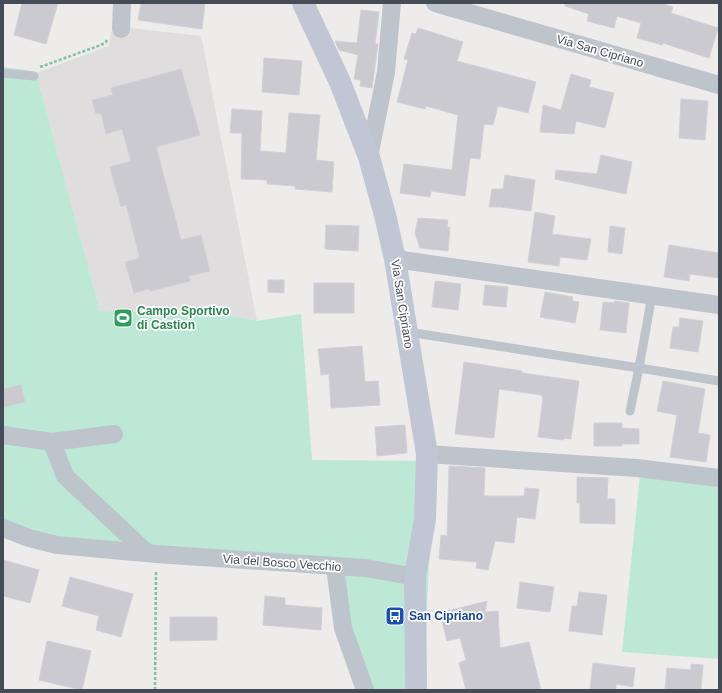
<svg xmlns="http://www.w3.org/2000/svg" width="722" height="693" viewBox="0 0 722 693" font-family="Arial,sans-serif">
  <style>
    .education { fill: #dfdddd }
    .green { fill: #bde8d5 }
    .building { fill: #cacad0; stroke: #d0d1d7 }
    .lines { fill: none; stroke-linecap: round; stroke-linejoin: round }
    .path { stroke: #7ac2aa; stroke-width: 2.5; stroke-dasharray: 3 2; stroke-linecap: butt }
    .lane { stroke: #bec4cc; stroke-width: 9 }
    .street { stroke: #bec4cc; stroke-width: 18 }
    .secondary { stroke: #c0c6d3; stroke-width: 22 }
    .labels { text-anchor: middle; stroke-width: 3.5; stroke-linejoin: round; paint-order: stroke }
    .street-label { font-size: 12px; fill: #464c56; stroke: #fff }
    .leisure-label { font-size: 12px; font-weight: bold; fill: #27864d; stroke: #fff; text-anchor: start }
    .transit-label { font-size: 12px; font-weight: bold; fill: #164399; stroke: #fff; text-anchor: start }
  </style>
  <rect width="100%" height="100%" fill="#eeeceb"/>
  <polygon class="education" points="130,28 201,36 257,321 221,313 100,311 36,73 109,46 111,32 129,32"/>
  <g class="green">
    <polygon points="3,67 26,70 36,73 100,311 221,313 257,321 301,314 312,460 434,461 424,669 427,690 365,690 336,568 159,560 3,527"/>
    <polygon points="640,474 719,485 719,659 622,652"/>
  </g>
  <g class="building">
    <polygon points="22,3 58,3 46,44 14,35"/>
    <polygon points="141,3 205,4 202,29 138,20"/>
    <polygon points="565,3 660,3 673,7 671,13 718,28 709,58 663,43 662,45 637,38 641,23 617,16 614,28 587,21 589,14 565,6"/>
    <polygon points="361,10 379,12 375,44 378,44 372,88 360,86 361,80 354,79 358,55 339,50 335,41 357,43"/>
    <polygon points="418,28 463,42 457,61 536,82 528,113 498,106 493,125 484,124 480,159 470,158 465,196 431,191 430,197 400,193 404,164 452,170 458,115 426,106 425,109 397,102 408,60 404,59 412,33 416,34"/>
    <polygon points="264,58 302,61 299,95 262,92"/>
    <polygon points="181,69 200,135 156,147 181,240 201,235 210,271 189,276 190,281 150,291 149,289 134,293 125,262 140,258 126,205 121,207 110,167 131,161 122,129 106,134 101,113 96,114 92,100 113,95 111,88"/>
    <polygon points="571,74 591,80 589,87 614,93 605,128 576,121 574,134 540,132 543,105 561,110"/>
    <polygon points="681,99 708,101 705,140 679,138"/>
    <polygon points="232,109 262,111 260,151 286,153 289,113 320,115 316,160 334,162 332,192 295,189 295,186 267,184 267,180 241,179 242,133 230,133"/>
    <polygon points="601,155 632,162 626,194 555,179 556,170 597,174"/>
    <polygon points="505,175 535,180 531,211 501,207 489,207 492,189 503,189"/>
    <polygon points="535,212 555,216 552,234 591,239 587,260 560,257 559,266 528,262"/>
    <polygon points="418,218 448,220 447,227 450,227 448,251 420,248 415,233"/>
    <polygon points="326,225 359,226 358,251 325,249"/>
    <polygon points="610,226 625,228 622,254 608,252"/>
    <polygon points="669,245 719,253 719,278 690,274 689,281 664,277"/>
    <polygon points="268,280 284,280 284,293 268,292"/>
    <polygon points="435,281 461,284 458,310 432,307"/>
    <rect x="314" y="283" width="40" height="30"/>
    <polygon points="485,285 508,287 506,307 483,305"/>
    <polygon points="545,292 573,297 572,301 579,302 575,323 540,317"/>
    <polygon points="615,301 629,303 626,333 600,330 603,302 614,303"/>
    <polygon points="680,318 703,321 698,352 670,348 673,327 679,327"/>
    <polygon points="362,346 365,382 378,381 380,405 331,408 329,374 321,375 318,349"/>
    <polygon points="464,362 522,371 522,373 579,381 571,439 564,438 564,440 538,437 543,398 541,395 499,389 494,438 455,434"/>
    <polygon points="663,381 705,389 698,433 710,435 706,462 670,457 677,415 657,411"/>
    <polygon points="21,385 25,402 3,407 3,389"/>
    <polygon points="594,423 622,423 622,428 639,429 639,444 622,444 622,446 594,446"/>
    <polygon points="405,425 407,453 377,456 375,427"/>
    <polygon points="449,466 485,468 484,496 524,496 525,488 539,489 535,519 517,517 514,543 495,541 488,570 476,568 477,562 439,559 441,535 447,536"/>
    <polygon points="577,477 608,478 607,499 615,499 615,524 580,523 580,503 577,503"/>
    <polygon points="3,560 39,570 30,603 3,596"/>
    <polygon points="70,577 133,594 121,637 96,630 99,616 62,606"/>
    <polygon points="520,582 554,587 550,612 517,608"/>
    <polygon points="579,592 607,595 602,635 569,631 572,606 577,606"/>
    <polygon points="265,596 285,598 285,605 322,608 321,630 263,625"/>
    <polygon points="487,601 485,612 498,611 500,648 529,642 541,690 466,690 459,663 466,660 460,638 447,641 440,613"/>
    <polygon points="170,617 217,617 217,640 170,641"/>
    <polygon points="47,641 91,651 82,690 39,680"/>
    <polygon points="593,663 635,668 633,687 616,684 616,690 590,690"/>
    <polygon points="691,664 703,665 701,690 665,690 667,668 691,670"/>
  </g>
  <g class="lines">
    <g class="path">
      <polyline points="40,67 101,45 106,42 107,38"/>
      <polyline points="155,690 156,571"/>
    </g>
    <g class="lane">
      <polyline points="3,73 34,76"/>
      <polyline points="408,332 639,368 652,295"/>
      <polyline points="630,411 639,368 719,381"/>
    </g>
    <g class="street">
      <polyline points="435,3 719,85"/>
      <polyline points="121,29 122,3"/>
      <polyline points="369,157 386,72 392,3"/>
      <polyline points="395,259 719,305"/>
      <polyline points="114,434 52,442 65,476 147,553"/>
      <polyline points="3,435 52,442"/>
      <polyline points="427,454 637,468 719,478"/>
      <polyline points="3,528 29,538 57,545 156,554 366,568 415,577"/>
      <polyline points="335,567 343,628 365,690"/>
    </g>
    <polyline class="secondary" points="303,3 340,82 369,157 385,215 395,259 427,454 425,519 415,577 416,690"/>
  </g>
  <defs>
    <g id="stadium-square" transform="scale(1)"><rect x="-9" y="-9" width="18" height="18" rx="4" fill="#2e9e5b" stroke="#fff"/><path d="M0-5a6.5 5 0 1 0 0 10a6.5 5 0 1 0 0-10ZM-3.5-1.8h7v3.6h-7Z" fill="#fff"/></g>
    <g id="bus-square" transform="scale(1)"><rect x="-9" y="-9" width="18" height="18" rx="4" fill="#1a4fb4" stroke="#fff"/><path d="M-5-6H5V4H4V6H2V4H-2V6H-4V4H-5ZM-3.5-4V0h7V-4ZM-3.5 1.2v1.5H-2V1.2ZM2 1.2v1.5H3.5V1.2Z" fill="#fff"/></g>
  </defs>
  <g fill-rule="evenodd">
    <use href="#stadium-square" x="123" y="318"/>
    <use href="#bus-square" x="395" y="616"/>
  </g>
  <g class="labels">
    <g class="street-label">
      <text transform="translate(600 51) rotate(16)" y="4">Via San Cipriano</text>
      <text transform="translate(402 304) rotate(81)" y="4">Via San Cipriano</text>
      <text transform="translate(282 563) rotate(4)" y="4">Via del Bosco Vecchio</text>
    </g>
    <g class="leisure-label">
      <text x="137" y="315">Campo Sportivo<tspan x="137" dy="14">di Castion</tspan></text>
    </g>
    <g class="transit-label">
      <text x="409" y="620">San Cipriano</text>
    </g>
  </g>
  <rect width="722" height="693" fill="none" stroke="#464c56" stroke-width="8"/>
</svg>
